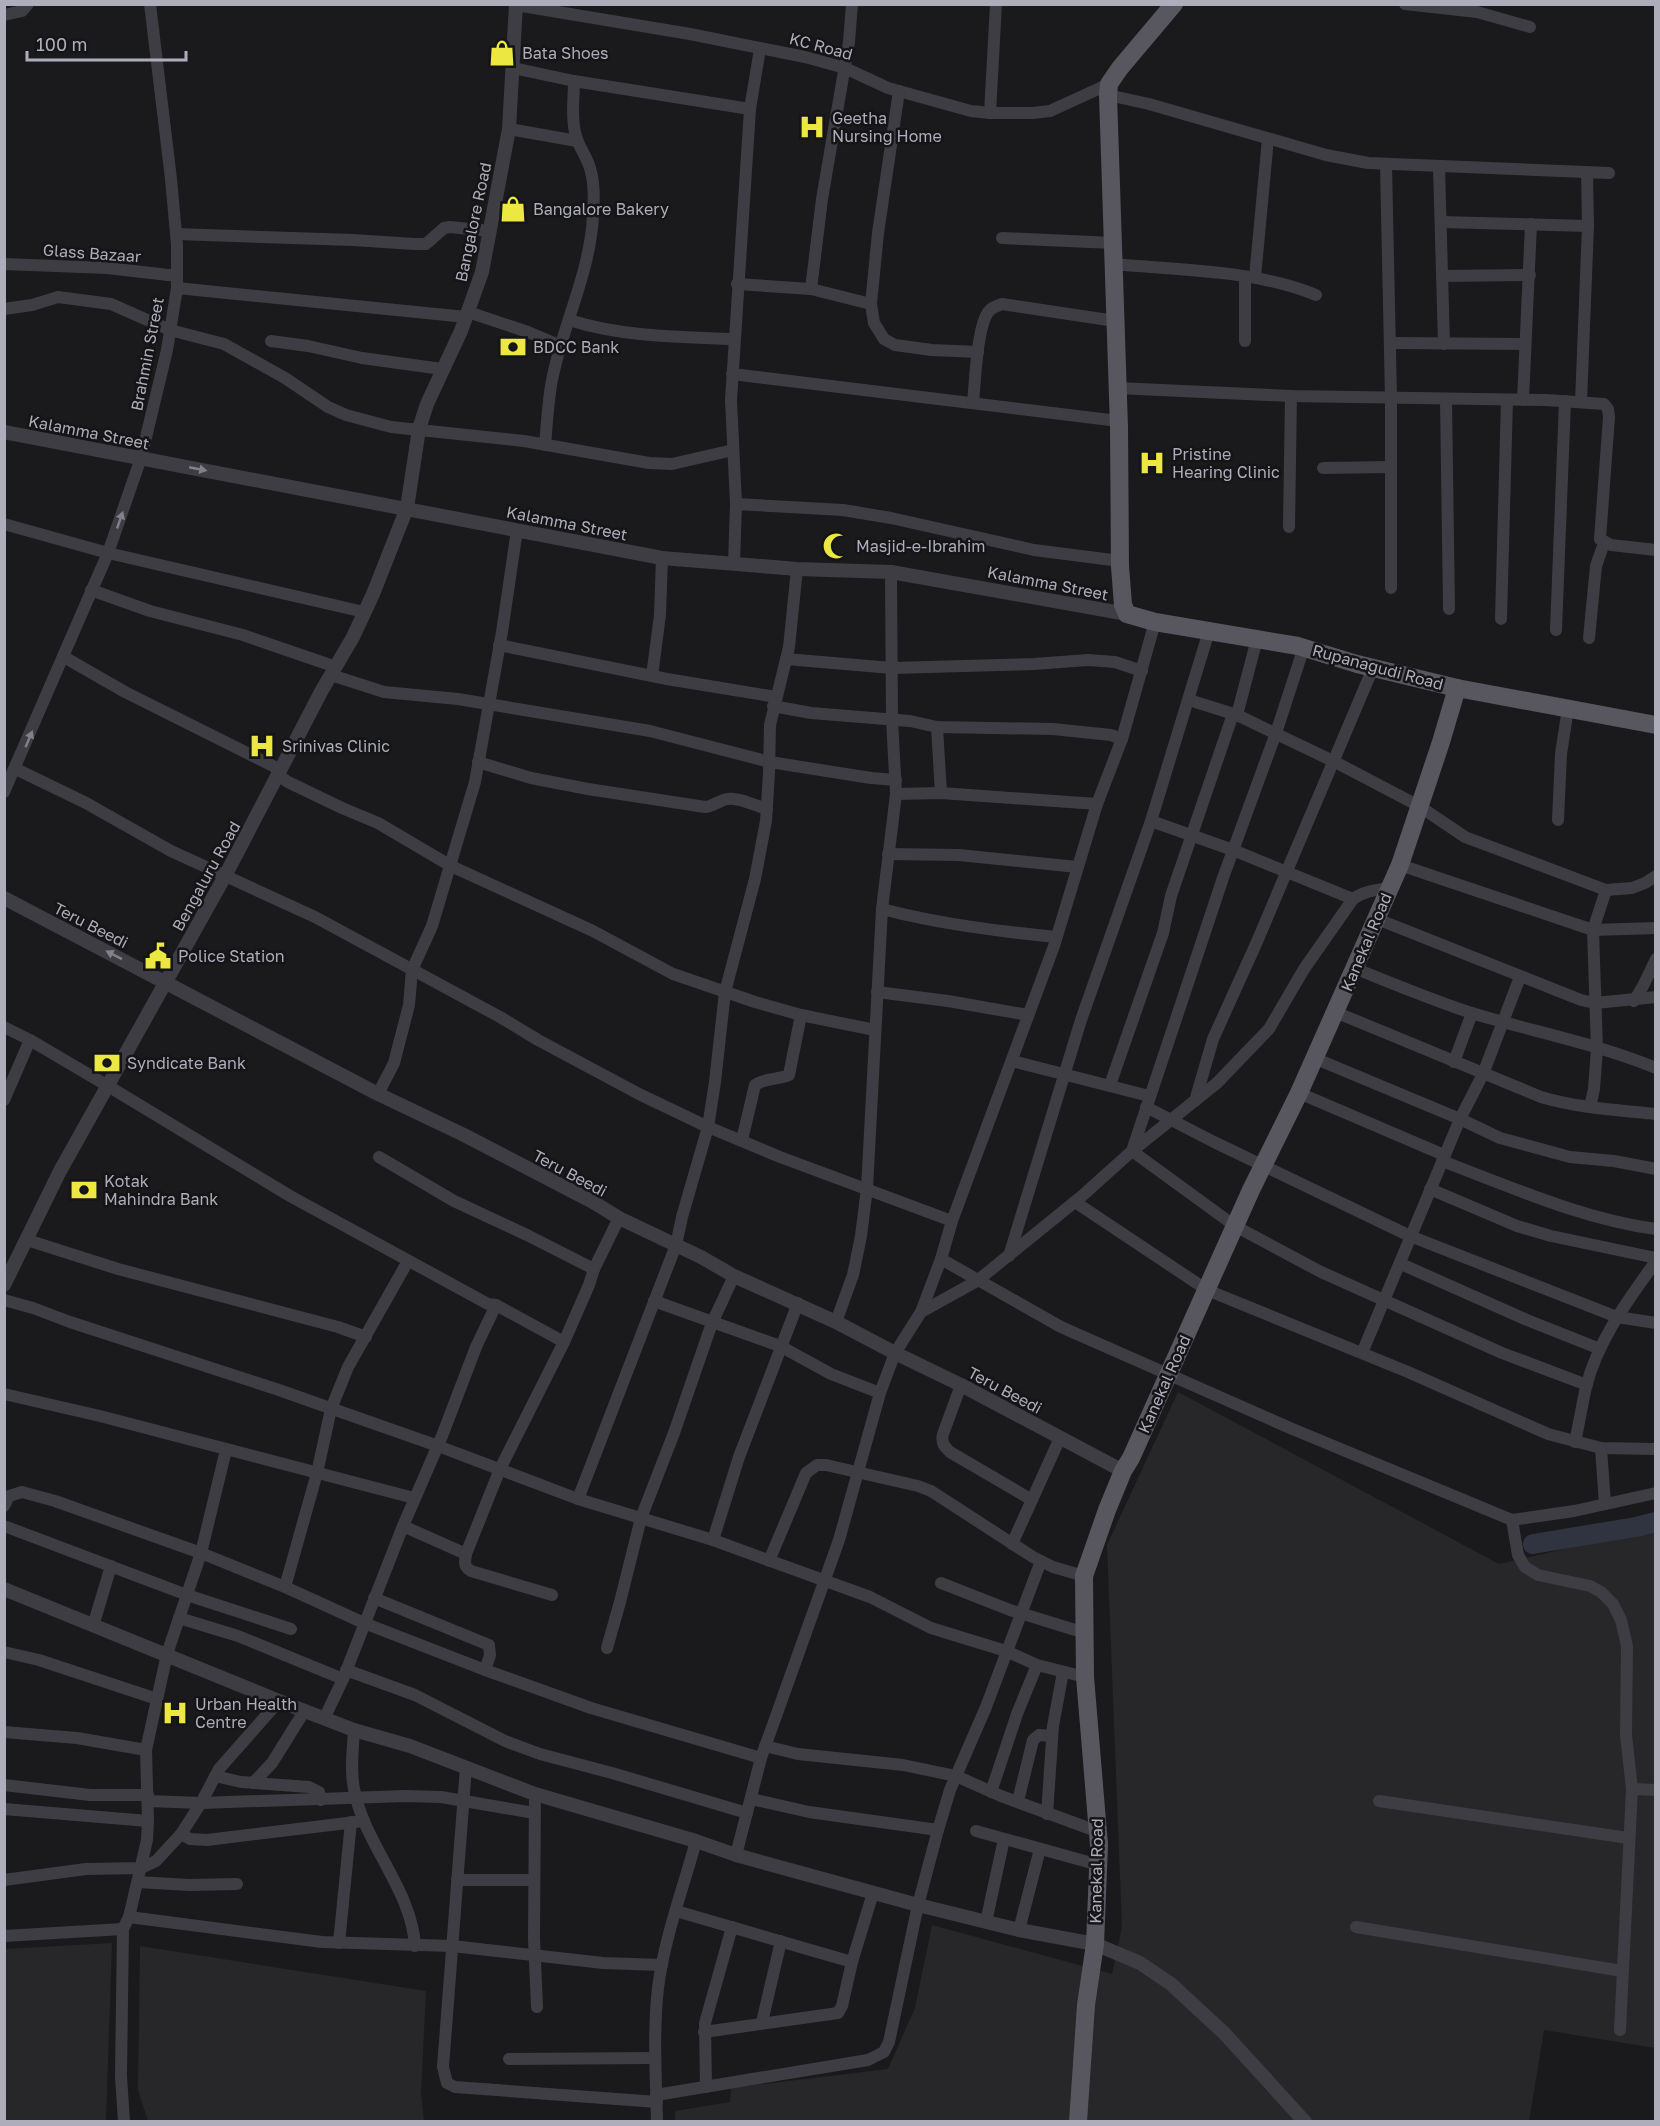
<svg xmlns="http://www.w3.org/2000/svg" width="1660" height="2126" viewBox="0 0 1660 2126" font-family="'Golos Text',sans-serif">
  <style>
    .built { fill: #272629 }
    .lines { fill: none; stroke-linecap: round; stroke-linejoin: round }
    .river { stroke: #303440; stroke-width: 20 }
    .minor { stroke: #3e3d43; stroke-width: 12 }
    .tertiary { stroke: #3e3d43; stroke-width: 14 }
    .primary { stroke: #585760; stroke-width: 18 }
    .oneway { fill: #81808b }
    .labels { text-anchor: middle; stroke-width: 5; stroke-linejoin: round; paint-order: stroke }
    .street-label { font-size: 16px; fill: #adadbb; stroke: #151517 }
    .poi-label { font-size: 16px; fill: #adadbb; stroke: #151517; text-anchor: start }
  </style>
  <rect width="100%" height="100%" fill="#1a1a1c"/>
  <g class="built">
    <polygon points="1178,1392 1499,1564 1655,1528 1655,2048 1544,2030 1529,2121 675,2122 675,2111 730,2102 731,2088 888,2069 915,2008 932,1925 1112,1974 1122,1927 1107,1545"/>
    <polygon points="112,1943 106,2121 5,2121 5,1949"/>
    <polygon points="140,1946 426,1991 421,2093 424,2121 148,2121 138,2090"/>
  </g>
  <g class="lines">
    <polyline class="river" points="1533,1544 1636,1527 1656,1522"/>
    <g class="minor">
      <polyline points="1405,4 1477,12 1530,27"/>
      <polyline points="516,5 690,34 805,57 845,68 888,88 971,111 990,113 1033,113 1050,111 1109,84"/>
      <polyline points="4,15 22,11 28,4"/>
      <polyline points="513,68 574,81 750,109"/>
      <polyline points="899,91 878,233 871,304 874,323 884,339 895,345 932,350 978,352"/>
      <polyline points="1108,95 1149,104 1326,155 1368,163 1609,173"/>
      <polyline points="990,113 996,4"/>
      <polyline points="509,129 577,141"/>
      <polyline points="1386,165 1391,398 1391,588"/>
      <polyline points="1439,167 1444,344"/>
      <polyline points="1441,222 1588,226"/>
      <polyline points="176,234 353,240 414,244 426,244 444,228 450,227 490,231"/>
      <polyline points="1002,238 1113,243"/>
      <polyline points="4,264 107,268 177,276"/>
      <path d="M1113,264c66,6 143,6 203,31"/>
      <polyline points="1442,276 1530,275"/>
      <polyline points="1245,277 1245,341"/>
      <polyline points="1255,277 1268,139"/>
      <polyline points="737,284 811,289 871,304"/>
      <polyline points="177,288 466,317"/>
      <polyline points="811,289 822,199 849,42 852,4"/>
      <polyline points="4,309 32,305 58,297 111,304 170,330 224,344 285,378 328,407 346,415 391,427 524,441 649,463 672,464 733,450"/>
      <polyline points="468,312 528,332 561,346"/>
      <path d="M569,320c54,17 109,17 165,19"/>
      <polyline points="271,341 308,346 362,358 442,369"/>
      <polyline points="1390,343 1525,344"/>
      <polyline points="732,374 1118,421"/>
      <polyline points="1117,388 1291,396 1546,400 1604,404 1608,409 1609,417 1600,539 1611,545 1656,550"/>
      <polyline points="1446,399 1449,609"/>
      <polyline points="1523,400 1531,224"/>
      <polyline points="1581,402 1588,226 1587,172"/>
      <path d="M973,403c2,-21 4,-72 14,-89 3,-6 9,-8 15,-10l113,17"/>
      <path d="M545,445c2,-22 3,-44 7,-65 11,-56 38,-107 41,-164 1,-17 2,-34 -4,-51 -4,-11 -12,-21 -14,-33 -4,-16 -1,-35 -1,-51"/>
      <polyline points="1323,468 1391,467"/>
      <polyline points="736,504 843,510 891,518 1034,550 1120,561"/>
      <polyline points="4,524 108,553 364,612"/>
      <polyline points="1289,527 1291,396"/>
      <polyline points="734,563 736,504 731,400 750,109 760,49"/>
      <polyline points="91,590 150,611 243,635 336,667"/>
      <polyline points="1501,619 1507,400"/>
      <polyline points="1556,630 1565,401"/>
      <polyline points="1589,638 1596,566 1604,543"/>
      <polyline points="499,645 667,679 776,697"/>
      <polyline points="1304,647 1276,733 1224,875 1132,1151 1235,1226 1321,1272 1502,1353 1587,1385"/>
      <polyline points="64,657 125,692 281,770"/>
      <polyline points="786,659 892,668 1034,664 1088,660 1115,662 1142,671"/>
      <polyline points="331,675 384,692 458,699 650,731 770,762 871,778 896,780"/>
      <polyline points="652,676 660,615 662,558"/>
      <polyline points="1189,700 1237,715 1335,762 1419,806 1465,837 1606,890 1632,888 1645,883 1656,876"/>
      <polyline points="773,706 811,713 910,721 937,727 1053,729 1111,735 1122,739"/>
      <polyline points="1237,715 1257,639"/>
      <polyline points="937,727 941,793"/>
      <path d="M478,762l53,16 57,11 117,18c8,0 14,-7 23,-8 11,-2 28,7 39,10"/>
      <polyline points="16,769 86,803 171,851 315,917 500,1017 538,1040 639,1094 708,1127 780,1157 952,1221"/>
      <polyline points="278,775 288,782 342,808 378,823 451,866 593,931 673,974 755,1002 801,1015 875,1030"/>
      <polyline points="4,792 108,553 141,458 167,350 177,288 177,245 171,179 150,4"/>
      <polyline points="896,794 941,793 1097,804"/>
      <polyline points="1558,820 1561,754 1568,708"/>
      <polyline points="1151,821 1233,850 1353,899"/>
      <polyline points="888,854 959,855 1077,867"/>
      <polyline points="1400,865 1593,930 1656,928"/>
      <path d="M882,909c57,15 116,22 174,28"/>
      <polyline points="1377,919 1581,1000 1595,1003 1656,997"/>
      <path d="M1354,968c40,16 80,33 121,46 60,18 123,30 181,54"/>
      <polyline points="877,992 948,1001 1028,1015"/>
      <polyline points="1634,1001 1643,986 1656,959"/>
      <path d="M1335,1012l206,85c37,11 76,13 115,17"/>
      <polyline points="4,1027 30,1040 108,1086 290,1196 488,1304 496,1305 564,1342 589,1285 594,1269 619,1218"/>
      <polyline points="1314,1058 1460,1119 1500,1138 1570,1157 1614,1161 1656,1169"/>
      <polyline points="1012,1061 1149,1096"/>
      <polyline points="1454,1062 1472,1013"/>
      <polyline points="1110,1085 1163,933 1171,896 1233,714"/>
      <polyline points="1299,1093 1444,1155"/>
      <polyline points="378,1094 394,1063 409,1005 412,970 432,926 475,782 502,632 517,530"/>
      <polyline points="4,1100 30,1040"/>
      <polyline points="1195,1101 1213,1039 1256,944 1373,668"/>
      <polyline points="1146,1107 1214,1142 1410,1236 1617,1317 1656,1323"/>
      <polyline points="1590,1107 1594,1089 1597,1049 1593,930 1606,890"/>
      <path d="M742,1140l13,-55c9,-7 23,-5 34,-10l12,-60"/>
      <polyline points="379,1157 454,1201 527,1235 594,1269"/>
      <path d="M1442,1161c69,26 140,58 214,68"/>
      <polyline points="1430,1189 1517,1226 1551,1236 1656,1258"/>
      <polyline points="1075,1202 1207,1290 1408,1372 1548,1434 1601,1448 1656,1449"/>
      <polyline points="27,1240 118,1269 338,1327 366,1337"/>
      <polyline points="1009,1256 1081,1020 1151,821 1209,631"/>
      <polyline points="941,1259 1061,1327 1290,1428 1512,1520 1574,1511 1656,1493"/>
      <polyline points="1401,1264 1527,1320 1600,1349"/>
      <polyline points="4,1300 33,1308 70,1322 276,1389 438,1446 578,1499 713,1540 870,1597 931,1628 1006,1651 1037,1665 1085,1677"/>
      <polyline points="654,1301 780,1346 831,1374 880,1393"/>
      <path d="M921,1312l56,-31 105,-85 50,-45 85,-68 52,-54 35,-60 49,-70c11,-8 23,-9 36,-11"/>
      <polyline points="836,1322 853,1275 861,1236 867,1188 882,909 896,794 892,719 891,572"/>
      <polyline points="1362,1353 1460,1119 1483,1074 1520,977"/>
      <path d="M961,1385l-18,49c-2,9 1,12 7,18l82,48"/>
      <polyline points="4,1394 100,1416 414,1498"/>
      <path d="M1575,1442c4,-18 7,-37 11,-55 12,-47 42,-87 70,-126"/>
      <polyline points="1601,1448 1605,1504"/>
      <polyline points="578,1499 676,1245 682,1217 708,1127 715,1082 725,992 755,879 766,821 769,773 770,725 789,647 797,569"/>
      <polyline points="4,1506 9,1496 22,1492 55,1501 201,1553 285,1587 364,1623 485,1670 591,1708 761,1758"/>
      <polyline points="1512,1520 1518,1555 1525,1567 1538,1575 1590,1586 1601,1592 1613,1604 1621,1620 1627,1646 1626,1735 1632,1789 1620,2030"/>
      <polyline points="4,1526 187,1595 291,1629"/>
      <polyline points="403,1526 466,1554"/>
      <polyline points="713,1540 739,1457 798,1303"/>
      <polyline points="1012,1544 1060,1438"/>
      <polyline points="769,1561 806,1473 817,1465 826,1465 918,1486 931,1491 1033,1557 1053,1567 1084,1576"/>
      <polyline points="941,1583 1010,1610 1085,1633"/>
      <polyline points="285,1587 317,1473 331,1409 348,1367 408,1261"/>
      <path d="M552,1595l-81,-24c-8,-5 -6,-9 -5,-17l34,-85 64,-127"/>
      <polyline points="374,1598 489,1645 490,1655 485,1670"/>
      <polyline points="179,1618 238,1636 343,1679"/>
      <polyline points="93,1626 111,1566"/>
      <polyline points="607,1648 620,1602 641,1518 674,1433 712,1323 734,1276"/>
      <polyline points="4,1652 39,1660 157,1699"/>
      <polyline points="346,1670 415,1695 505,1741 540,1754 612,1773 747,1813"/>
      <polyline points="325,1717 343,1679 403,1526 442,1436 476,1347 496,1305"/>
      <path d="M354,1730c-1,19 -4,39 0,59 10,55 58,101 61,157"/>
      <polyline points="4,1732 77,1738 146,1750"/>
      <polyline points="765,1746 798,1754 903,1765 956,1776 1001,1796 1099,1832"/>
      <polyline points="466,1767 443,2067 447,2083 455,2087 657,2102"/>
      <polyline points="215,1776 241,1782 309,1787 319,1792 321,1800"/>
      <polyline points="253,1783 272,1763 305,1710"/>
      <polyline points="4,1785 90,1795 148,1795"/>
      <polyline points="1632,1789 1656,1790"/>
      <polyline points="991,1792 1017,1714 1037,1665"/>
      <polyline points="535,1794 534,1938 537,2007"/>
      <polyline points="751,1799 809,1812 938,1830"/>
      <polyline points="148,1801 201,1803 405,1796 441,1797 534,1813"/>
      <polyline points="1018,1801 1033,1740 1039,1735 1052,1736"/>
      <polyline points="1379,1801 1628,1838"/>
      <polyline points="4,1809 148,1821"/>
      <polyline points="1047,1814 1053,1726 1063,1672"/>
      <polyline points="976,1831 1099,1865"/>
      <polyline points="181,1834 190,1839 207,1840 364,1821"/>
      <polyline points="736,1855 761,1758 839,1540 880,1393 895,1353 921,1312 941,1259 952,1221 1054,946 1097,804 1122,739 1155,622"/>
      <polyline points="4,1880 86,1869 141,1868 156,1861 181,1834 201,1803 219,1769 279,1701"/>
      <polyline points="457,1880 533,1880"/>
      <polyline points="138,1882 189,1885 237,1884"/>
      <polyline points="676,1911 852,1962"/>
      <polyline points="129,1917 322,1942 452,1946 603,1963 662,1965"/>
      <polyline points="986,1922 1004,1839"/>
      <polyline points="1356,1927 1622,1971"/>
      <polyline points="123,1929 121,2076 124,2122"/>
      <polyline points="1019,1930 1040,1849"/>
      <polyline points="4,1936 123,1929 129,1917 147,1840 148,1821 146,1750 167,1654 201,1553 226,1450"/>
      <polyline points="339,1943 351,1822"/>
      <polyline points="762,2022 781,1941"/>
      <polyline points="704,2032 838,2013 842,2006 852,1962 873,1893"/>
      <polyline points="509,2059 654,2058"/>
      <polyline points="706,2087 705,2023 732,1927"/>
      <polyline points="656,2095 868,2060 884,2052 889,2042 918,1905 938,1830 950,1790 986,1707 1041,1561"/>
      <path d="M657,2122c-1,-45 -4,-89 1,-134 6,-49 25,-99 38,-147"/>
    </g>
    <g class="tertiary">
      <polyline points="4,432 662,558 797,569 891,572 1127,614"/>
      <polyline points="4,898 378,1094 464,1135 593,1202 619,1218 701,1257 734,1276 836,1322 895,1353 961,1385 1123,1471"/>
      <polyline points="4,1285 60,1171 225,876 322,690 353,637 373,594 407,508 419,429 427,404 461,331 482,272 509,129 516,4"/>
      <polyline points="4,1589 279,1701 354,1730 410,1746 535,1794 696,1841 736,1855 918,1905 1019,1930 1095,1944 1140,1963 1171,1984 1225,2034 1305,2122"/>
    </g>
    <g class="primary">
      <polyline points="1174,4 1120,68 1109,84 1108,95 1119,427 1120,566 1123,605 1127,614 1155,622 1298,646 1357,664 1457,688 1656,725"/>
      <polyline points="1078,2122 1086,2005 1095,1944 1099,1845 1085,1677 1084,1576 1107,1510 1123,1471 1131,1458 1251,1190 1299,1093 1400,865 1441,742 1457,688"/>
    </g>
  </g>
  <defs><path id="oneway-solid" d="M-6-.8H1V-3.2L6.5 0L1 3.2V.8H-6Z" transform="scale(1.5)"/></defs>
  <g class="oneway">
    <use href="#oneway-solid" transform="translate(198 469) rotate(11)"/>
    <use href="#oneway-solid" transform="translate(120 520) rotate(-71)"/>
    <use href="#oneway-solid" transform="translate(29 739) rotate(-67)"/>
    <use href="#oneway-solid" transform="translate(114 955) rotate(-153)"/>
  </g>
  <defs>
    <g id="shop-bare" transform="scale(2.07)"><path d="M-5-2.5h2.3a2.7 3.5 0 0 1 5.4 0H5L5.5 6h-11ZM-1.5-2.5h3a1.5 2.3 0 0 0-3 0Z" fill="#ece841" stroke="#151517" stroke-width="2.5" paint-order="stroke"/></g>
    <g id="hospital-bare" transform="scale(2.07)"><path d="M-5-5h3v3.5h4V-5h3V5h-3V1.5h-4V5h-3Z" fill="#ece841" stroke="#151517" stroke-width="2.5" paint-order="stroke"/></g>
    <g id="bank-bare" transform="scale(2.07)"><path d="M-6-4H6V4H-6ZM0-2.3a2.3 2.3 0 1 0 0 4.6a2.3 2.3 0 1 0 0-4.6Z" fill="#ece841" stroke="#151517" stroke-width="2.5" paint-order="stroke"/></g>
    <g id="mosque-bare" transform="scale(2.07)"><path d="M3.5-4.9A6 6 0 1 0 3.5 4.9A5 5 0 1 1 3.5-4.9Z" fill="#ece841" stroke="#151517" stroke-width="2.5" paint-order="stroke"/></g>
    <g id="civic-bare" transform="scale(2.07)"><path d="M-.6-6.5H3V-4.5H.6V-3L4-1V1h2V6H-6V1h2V-1L-.6-3ZM-1.2 2.5V6h2.4V2.5Z" fill="#ece841" stroke="#151517" stroke-width="2.5" paint-order="stroke"/></g>
  </defs>
  <g fill-rule="evenodd">
    <use href="#shop-bare" x="502" y="53"/>
    <use href="#hospital-bare" x="812" y="127"/>
    <use href="#shop-bare" x="513" y="209"/>
    <use href="#bank-bare" x="513" y="347"/>
    <use href="#hospital-bare" x="1152" y="463"/>
    <use href="#mosque-bare" x="836" y="546"/>
    <use href="#hospital-bare" x="262" y="746"/>
    <use href="#civic-bare" x="158" y="956"/>
    <use href="#bank-bare" x="107" y="1063"/>
    <use href="#bank-bare" x="84" y="1190"/>
    <use href="#hospital-bare" x="175" y="1713"/>
  </g>
  <g class="labels">
    <g class="street-label">
      <text transform="translate(821 46) rotate(15)" y="6">KC Road</text>
      <text transform="translate(473 222) rotate(-78)" y="6">Bangalore Road</text>
      <text transform="translate(92 253) rotate(4)" y="6">Glass Bazaar</text>
      <text transform="translate(147 354) rotate(-79)" y="6">Brahmin Street</text>
      <text transform="translate(89 432) rotate(11)" y="6">Kalamma Street</text>
      <text transform="translate(567 523) rotate(11)" y="6">Kalamma Street</text>
      <text transform="translate(1048 583) rotate(11)" y="6">Kalamma Street</text>
      <text transform="translate(1378 667) rotate(15)" y="6">Rupanagudi Road</text>
      <text transform="translate(206 876) rotate(-61)" y="6">Bengaluru Road</text>
      <text transform="translate(91 925) rotate(27)" y="6">Teru Beedi</text>
      <text transform="translate(1366 942) rotate(-67)" y="6">Kanekal Road</text>
      <text transform="translate(570 1173) rotate(28)" y="6">Teru Beedi</text>
      <text transform="translate(1164 1384) rotate(-66)" y="6">Kanekal Road</text>
      <text transform="translate(1005 1390) rotate(28)" y="6">Teru Beedi</text>
      <text transform="translate(1096 1871) rotate(-89)" y="6">Kanekal Road</text>
    </g>
    <g class="poi-label">
      <text x="522" y="59">Bata Shoes</text>
      <text x="832" y="124">Geetha<tspan x="832" dy="18">Nursing Home</tspan></text>
      <text x="533" y="215">Bangalore Bakery</text>
      <text x="533" y="353">BDCC Bank</text>
      <text x="1172" y="460">Pristine<tspan x="1172" dy="18">Hearing Clinic</tspan></text>
      <text x="856" y="552">Masjid-e-Ibrahim</text>
      <text x="282" y="752">Srinivas Clinic</text>
      <text x="178" y="962">Police Station</text>
      <text x="127" y="1069">Syndicate Bank</text>
      <text x="104" y="1187">Kotak<tspan x="104" dy="18">Mahindra Bank</tspan></text>
      <text x="195" y="1710">Urban Health<tspan x="195" dy="18">Centre</tspan></text>
    </g>
  </g>
  <rect width="1660" height="2126" fill="none" stroke="#adadbb" stroke-width="12"/>
  <path d="M27 51v9h159v-9" fill="none" stroke="#adadbb" stroke-width="3"/>
  <text x="36" y="51" font-size="18" fill="#adadbb" stroke="#151517" stroke-width="4.5" paint-order="stroke">100 m</text>
</svg>
